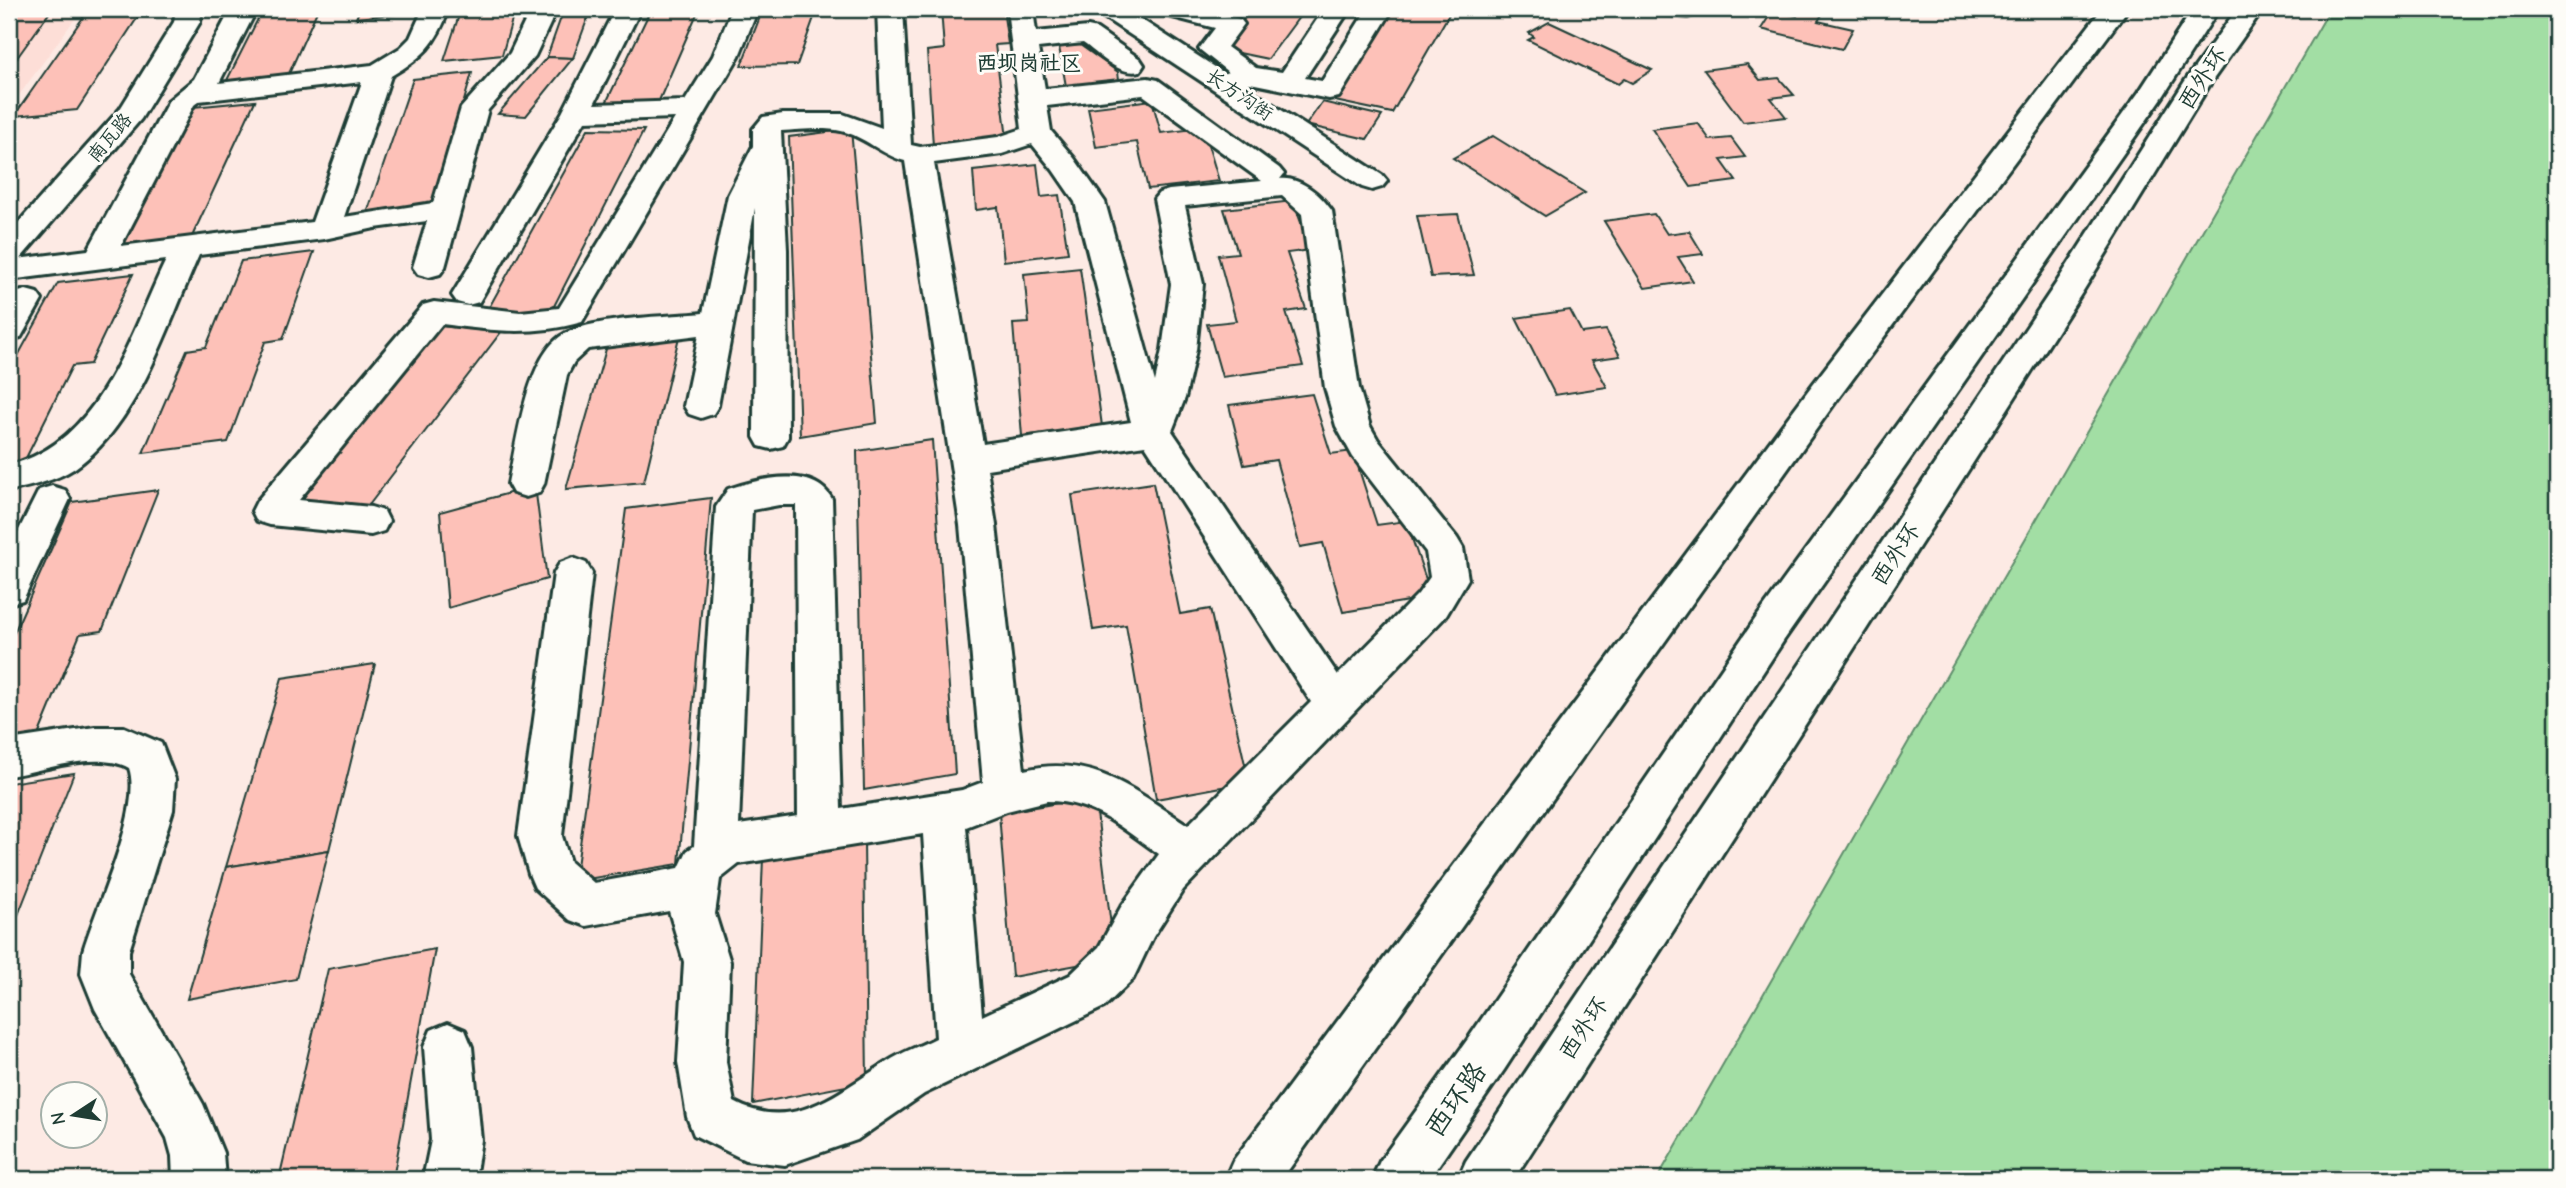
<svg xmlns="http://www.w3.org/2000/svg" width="2566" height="1188" viewBox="0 0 2566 1188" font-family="'Comic Neue','LXGW WenKai TC',sans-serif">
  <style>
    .built { fill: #fdded7 }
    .green { fill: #a2dea4; stroke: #608e6c; stroke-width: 2 }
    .building { fill: #fdc1b8; stroke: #1f3d34; stroke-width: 2 }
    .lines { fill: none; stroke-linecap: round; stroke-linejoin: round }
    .street-casing { stroke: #1f3d34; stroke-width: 6 }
    .secondary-casing { stroke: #1f3d34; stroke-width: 6 }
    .highway-casing { stroke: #1f3d34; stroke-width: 6 }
    .street { fill: #fdfcf7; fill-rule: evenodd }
    .secondary { fill: #fdfcf7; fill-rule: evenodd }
    .highway { fill: #fdfcf7; fill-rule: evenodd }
    .labels { text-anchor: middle; stroke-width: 6; stroke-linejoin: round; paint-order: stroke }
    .far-street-label { font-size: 19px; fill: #1f3d34; stroke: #fdfcf7 }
    .far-quarter-label { font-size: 21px; font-weight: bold; fill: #1f3d34; stroke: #fdfcf7 }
    .street-label { font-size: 23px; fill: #1f3d34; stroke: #fdfcf7 }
    .near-street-label { font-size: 28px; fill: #1f3d34; stroke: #fdfcf7 }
  </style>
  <rect width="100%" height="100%" fill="#fdeae4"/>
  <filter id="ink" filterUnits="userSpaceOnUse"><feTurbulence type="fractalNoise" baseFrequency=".0143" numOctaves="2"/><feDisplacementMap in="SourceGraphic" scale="14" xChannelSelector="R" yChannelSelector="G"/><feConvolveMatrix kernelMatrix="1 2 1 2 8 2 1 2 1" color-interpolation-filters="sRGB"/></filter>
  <g filter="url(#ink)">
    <polygon class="built" points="9,9 82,9 9,109"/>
    <polygon class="green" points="2330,9 2557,9 2557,1179 1657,1179"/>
    <g class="building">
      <polygon points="13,9 52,9 9,69 9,14"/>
      <polygon points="89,9 143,9 77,110 14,116"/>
      <polygon points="263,9 318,9 287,78 225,84"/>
      <polygon points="360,9 417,9 416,12 356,18"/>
      <polygon points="461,9 515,9 502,55 444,61"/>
      <polygon points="564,9 591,9 573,58 547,57"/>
      <polygon points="651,9 699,9 658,103 605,105"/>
      <polygon points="763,9 817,9 797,65 741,66"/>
      <polygon points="941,9 1003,9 1008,44 995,45 1007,138 933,146 927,51 944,49"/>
      <polygon points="1252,9 1305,9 1268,59 1220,49"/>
      <polygon points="1393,9 1452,9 1392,113 1335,101"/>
      <polygon points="1773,10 1797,16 1801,10 1822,15 1818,21 1853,29 1842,49 1761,29"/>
      <polygon points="1549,22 1652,70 1632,83 1624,79 1618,84 1528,40 1534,37 1529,33"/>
      <polygon points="1080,45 1118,72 1120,86 1067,92 1059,47"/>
      <polygon points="547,57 573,58 526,116 498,114"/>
      <polygon points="1747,64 1760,80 1779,78 1794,95 1771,98 1786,117 1743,122 1704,70"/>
      <polygon points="472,73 433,209 366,216 413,79"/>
      <polygon points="1152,100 1161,133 1203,128 1219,181 1148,189 1137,142 1096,147 1088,108"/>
      <polygon points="255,101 189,243 119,251 193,107"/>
      <polygon points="1322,102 1382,116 1367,139 1306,125"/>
      <polygon points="1698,123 1710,140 1731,138 1745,157 1721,160 1736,181 1691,187 1652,129"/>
      <polygon points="588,129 644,130 550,314 486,313"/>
      <polygon points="851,129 877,423 800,436 789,137"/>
      <polygon points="1493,136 1585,193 1545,216 1453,158"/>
      <polygon points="1037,164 1041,197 1059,195 1068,253 1004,261 998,207 976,210 973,171"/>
      <polygon points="1293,201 1311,250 1287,253 1306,309 1286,312 1303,366 1222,377 1207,324 1236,321 1218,255 1238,253 1224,209"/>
      <polygon points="1458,214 1474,275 1431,277 1417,216"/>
      <polygon points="1654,214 1667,234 1689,231 1703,254 1678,257 1693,281 1645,288 1604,221"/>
      <polygon points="314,252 283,339 265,342 228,442 143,453 187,350 206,347 241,261"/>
      <polygon points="1080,268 1102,426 1022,436 1013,324 1029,323 1024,274"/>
      <polygon points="133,274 90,364 72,366 20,470 9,471 9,372 58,283"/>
      <polygon points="1570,310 1582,333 1606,330 1620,356 1592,360 1607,387 1555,395 1516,318"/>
      <polygon points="440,326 501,332 366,509 298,501"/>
      <polygon points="679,337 644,482 566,489 608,342"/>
      <polygon points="1312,394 1331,454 1353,451 1377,525 1406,521 1432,597 1343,612 1323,543 1300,547 1276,460 1244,465 1229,405"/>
      <polygon points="932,440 955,774 864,790 857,451"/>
      <polygon points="1153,483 1180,614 1210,609 1249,782 1156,799 1126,625 1093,630 1072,495"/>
      <polygon points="535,486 547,579 448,608 440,512"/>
      <polygon points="158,490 102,631 80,634 35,743 9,747 9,644 72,502"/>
      <polygon points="711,498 679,864 575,881 626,509"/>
      <polygon points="375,664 329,850 226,867 282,678"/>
      <polygon points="74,773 9,938 9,783"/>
      <polygon points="1095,797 1115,958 1012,977 999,813"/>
      <polygon points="864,841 867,1082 753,1104 763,858"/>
      <polygon points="329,850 296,979 187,999 226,867"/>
      <polygon points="435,949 393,1179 279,1179 328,969"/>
    </g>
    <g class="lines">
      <g class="street-casing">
        <g id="street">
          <path d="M231,9h26l-38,74 153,-18 28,-17 10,-10 13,-29h26c-13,36 -26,48 -58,67l-47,141 89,-14 28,-95 49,-55 21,-44h26l-22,47 -47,54 -43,157 -5,7 -11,3 -11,-3 -5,-7 14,-46 -52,7 -51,11 -125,16c-31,69 -60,169 -124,213 -20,13 -44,18 -66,23v-26c92,-22 120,-129 157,-205l-157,20v-20l79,-10 81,-150 25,-21zM362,82l-50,140 -191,24 73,-141 5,-4z"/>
          <path d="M615,9h26l-47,95 91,-3 28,-45 19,-47h26l-19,47 -157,266c-51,14 -89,9 -140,2l-143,176 72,7 13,4 5,10 -5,10 -13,4 -101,-10 -13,-4 -5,-10 5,-10 166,-196 11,-3 86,10 39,-4 116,-190 -90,3 -106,181 -11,3 -11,-3 -5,-7 110,-182z"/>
          <path d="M877,9h26l8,136 9,2 78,-10 24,-8 -15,-120h26l3,23 52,-5 9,2 43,30 4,6 -4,6c-21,5 -40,-16 -57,-28l-45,5 7,41 103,-11 10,2 121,88 5,6 -4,5c21,-2 41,16 52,32l27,177 11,38 8,14 79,98 6,10 5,31 -22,37 -263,274 -30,47 -20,42 -29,28 -180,87 -67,46 -72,25 -40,-5 -51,-25 -7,-18 -9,-55 6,-100 -15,-51 -83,15 -16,-6 -35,-32 -6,-14 -11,-38 36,-263 6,-10 13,-5 13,5 6,10 -30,263 8,26 24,21 85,-15 8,-17 7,-5 22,-339 12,-18c30,-10 85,-24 104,10l9,310 121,-19 21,-8 -23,-257 -55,-364c-23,-6 -41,-25 -64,-30 -17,-4 -42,-1 -60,0l6,119 1,187 -5,9 -12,3 -12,-3 -5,-9 1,-229 -37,198 -5,8 -12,4 -12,-4 -5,-8 15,-71 -111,14 -14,13 -7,13 -23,109 -5,9 -13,4 -13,-4 -5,-9c9,-40 18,-131 58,-151 32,-16 100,-16 137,-20l25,-118 25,-49v-17l10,-12 20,-3h60l39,14zM1143,95l119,86 -93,9 -10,3 -5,6 17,85 -9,66 -7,32 -50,-180 -31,-44 -23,-27 -4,-25zM1032,144l21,26 22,32 56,220 -148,22 -49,-281 68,-9zM1282,196l20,18 23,174 11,38 17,31 73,95 4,25 -12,17 -80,81 -166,-244 13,-33 11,-48 7,-66 -18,-78zM1145,445l166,257 -123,123c-55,-35 -95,-71 -164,-55l-28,-245 -9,-56zM779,505h17l2,311 -59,9 13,-315zM1047,801c48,0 74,27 112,53l-38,53 -22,40 -29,28 -88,41 -16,-189 41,-16zM923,834l13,204c-16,8 -34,14 -49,24 -49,30 -93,72 -153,40l-8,-40 4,-100 -15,-48 5,-35 19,-15z"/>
          <polygon points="1157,9 1200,9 1240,19 1244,24 1227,47 1256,68 1282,72 1324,9 1350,9 1305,78 1322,81 1367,9 1393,9 1339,97 1329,99 1250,83 1226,91 1216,89 1212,83 1216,77 1228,72 1199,49 1215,28 1161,14"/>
          <polygon points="1659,9 1701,9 1697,14 1688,17 1663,14"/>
          <polygon points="26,290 37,293 42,300 21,337 9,340 9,302 15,293"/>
          <polygon points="52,486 65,490 70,499 23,600 9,604 9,550 39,490"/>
          <path d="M95,727h29l37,16 14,36 -2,31 -44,141v23l74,130 20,49 2,26h-52l-1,-23 -5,-18 -72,-129 -14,-35 2,-23c13,-45 60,-142 46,-183 -34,-18 -84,3 -120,8v-36z"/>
          <polygon points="448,1023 465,1030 472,1047 481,1140 475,1179 423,1179 431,1140 424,1047 431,1030"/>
        </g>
      </g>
      <g class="secondary-casing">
        <g id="secondary">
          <polygon points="176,9 202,9 200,22 141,119 20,259 9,262 9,233 120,109 174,22"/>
          <polygon points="1095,9 1125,9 1382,175 1387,181 1382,187 1372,190 1362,187 1099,14"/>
          <polygon points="2102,9 2128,9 1837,400 1282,1179 1225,1179 1233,1161 1813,384"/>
        </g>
      </g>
      <g class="highway-casing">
        <g id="highway">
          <polygon points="2193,9 2219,9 2164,95 1784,640 1504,1070 1429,1179 1372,1179 1380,1161 1470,1036 1756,618 2139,92"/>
          <polygon points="2237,9 2263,9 2212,81 2083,291 1514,1179 1458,1179 1466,1161 2055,285 2185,81"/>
        </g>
      </g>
      <use href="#street" class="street"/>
      <use href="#secondary" class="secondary"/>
      <use href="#highway" class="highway"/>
    </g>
  </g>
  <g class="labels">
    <g class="far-street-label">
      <text transform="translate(1240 94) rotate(34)" y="7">长方沟街</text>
      <text transform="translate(109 137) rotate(-50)" y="7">南瓦路</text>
    </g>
    <g class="far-quarter-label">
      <text x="1029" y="70">西坝岗社区</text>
    </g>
    <g class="street-label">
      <text transform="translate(2202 78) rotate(-57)" y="8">西外环</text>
      <text transform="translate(1895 554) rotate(-57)" y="8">西外环</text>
      <text transform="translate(1583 1028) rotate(-57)" y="8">西外环</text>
    </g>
    <g class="near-street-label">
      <text transform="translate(1455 1099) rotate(-55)" y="10">西环路</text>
    </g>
  </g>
  <rect width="2566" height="1188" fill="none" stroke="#fdfcf7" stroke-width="35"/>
  <rect x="18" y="18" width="2531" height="1153" fill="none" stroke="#1f3d34" stroke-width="2.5" filter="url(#ink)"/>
  <g transform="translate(74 1115) rotate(258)"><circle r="33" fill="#fdfcf7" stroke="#a4b0a9" stroke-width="2"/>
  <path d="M0-5L12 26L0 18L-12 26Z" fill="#1f3d34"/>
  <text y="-10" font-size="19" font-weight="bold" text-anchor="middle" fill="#1f3d34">N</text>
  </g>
</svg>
